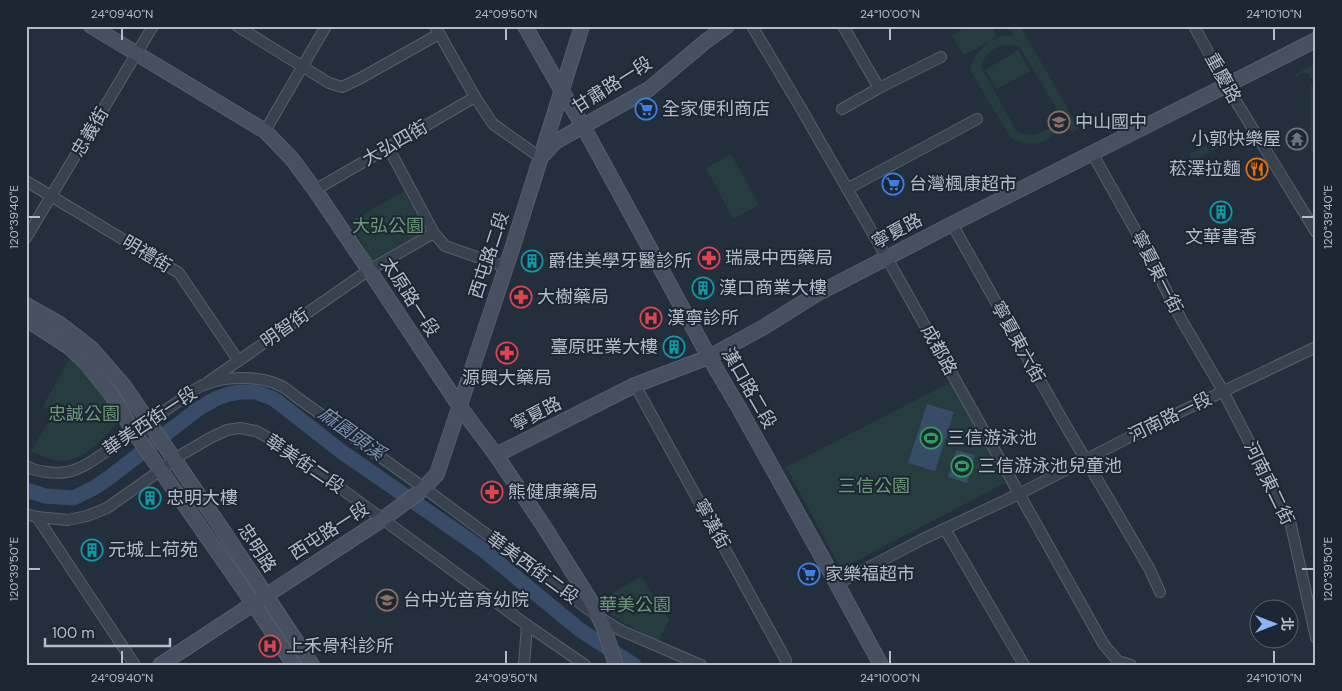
<svg xmlns="http://www.w3.org/2000/svg" width="1342" height="691" viewBox="0 0 1342 691" font-family="'DM Sans','Noto Sans TC',sans-serif">
  <style>
    .green { fill: #263c3f; fill-rule: evenodd }
    .water { fill: #394c67 }
    .lines { fill: none; stroke-linecap: round; stroke-linejoin: round }
    .river { stroke: #394c67; stroke-width: 15 }
    .street-casing { stroke: #565f6c; stroke-width: 12 }
    .secondary-casing { stroke: #565f6c; stroke-width: 16 }
    .street { stroke: #38414e; stroke-width: 10 }
    .secondary { stroke: #465061; stroke-width: 14 }
    .ticks { fill: none; stroke: #b4bcc9; stroke-width: 2 }
    .labels { text-anchor: middle; stroke-width: 4; stroke-linejoin: round; paint-order: stroke }
    .street-label { font-size: 18px; fill: #b4bcc9; stroke: #1d2633 }
    .poi-label { font-size: 18px; fill: #b4bcc9; stroke: #1d2633; text-anchor: start }
    .park-label { font-size: 18px; fill: #6b9a76; stroke: #1d2633 }
    .water-label { font-size: 19px; font-style: italic; fill: #7c92b1; stroke: #1d2633 }
    .neatline { fill: none; stroke: #b4bcc9; stroke-width: 2 }
    .ticks-label { font-size: 12px; text-anchor: middle; fill: #b4bcc9 }
  </style>
  <rect width="100%" height="100%" fill="#242f3e"/>
  <g class="green">
    <path d="M967,26h24l6,10 -5,4 10,-4h12l-5,-10h11l59,102 -7,5 -8,-12c-11,21 -31,29 -53,17l-41,-68c3,-13 10,-21 20,-29l-26,14 -12,-19zM1008,45l9,1 4,3 36,60c-1,21 -21,31 -40,23l-36,-65c3,-13 13,-21 27,-22z"/>
    <polygon points="1018,50 1030,71 997,89 985,70"/>
    <polygon points="1313,65 1316,67 1316,78 1310,78 1309,73 1300,73 1298,77 1296,77 1295,75"/>
    <polygon points="1310,85 1316,85 1316,150 1312,153 1311,151"/>
    <polygon points="1218,138 1222,146 1212,151 1208,143"/>
    <polygon points="1206,145 1210,152 1173,172 1169,164 1183,156 1185,159 1189,159 1191,157 1190,153"/>
    <polygon points="731,154 759,205 733,219 706,168"/>
    <polygon points="404,191 426,231 372,261 350,222"/>
    <path d="M71,356l8,7 42,56c-20,20 -39,49 -71,40 -6,-2 -13,-5 -19,-8l23,-37 -11,-8z"/>
    <polygon points="951,382 1005,483 841,569 786,467"/>
    <polygon points="641,576 669,620 658,642 609,614 603,599"/>
  </g>
  <g class="water">
    <polygon points="927,404 954,412 935,471 908,463"/>
    <polygon points="956,450 975,455 967,483 948,477"/>
  </g>
  <g class="lines">
    <polyline class="river" points="26,490 45,496 73,498 94,488 110,477 198,409 215,399 229,394 241,392 256,392 274,399 342,452 482,549 580,630 634,665"/>
    <g class="street-casing">
      <g id="street">
        <polyline points="237,26 329,83 342,87 359,79 439,34"/>
        <polyline points="435,26 475,97 493,124 541,158"/>
        <polyline points="752,26 799,105 887,258 1104,645 1118,661 1131,665"/>
        <polyline points="843,26 879,88"/>
        <polyline points="1194,26 1226,85 1316,232"/>
        <polyline points="842,109 879,88 941,57"/>
        <polyline points="265,131 326,26"/>
        <polyline points="388,147 434,233 445,246 506,267"/>
        <polyline points="1092,153 1133,226 1181,319 1223,391 1290,521 1316,638"/>
        <polyline points="26,181 179,273 238,360"/>
        <polyline points="847,189 977,119"/>
        <polyline points="315,190 475,97"/>
        <polyline points="952,224 1059,414 1149,568 1160,592"/>
        <polyline points="26,238 153,26"/>
        <polyline points="208,382 369,270 434,233"/>
        <polyline points="635,385 782,653 786,661 785,665"/>
        <path d="M26,466c11,6 28,8 41,6 15,-3 28,-13 40,-21 22,-15 44,-31 66,-46 9,-6 18,-14 28,-19 22,-10 57,-11 78,-1 6,2 11,7 16,11l129,92 176,130 22,13 79,34"/>
        <polyline points="26,514 37,517 68,520 87,516 107,508 161,470 174,459 210,438 227,430 240,428 256,431 274,441 313,468 527,625 585,665"/>
        <polyline points="37,517 135,665"/>
        <polyline points="945,529 1024,665"/>
        <polyline points="837,584 923,539 1019,494 1157,423 1316,347"/>
        <polyline points="524,665 527,625"/>
      </g>
    </g>
    <g class="secondary-casing">
      <g id="secondary">
        <polyline points="91,26 265,131 292,159 315,190 369,270 460,407 496,455 543,525 592,603 604,628 616,665"/>
        <polyline points="525,26 562,91 583,126 709,357 739,408 837,584 881,665"/>
        <polyline points="544,154 555,142 649,89 706,41 727,26"/>
        <polyline points="26,305 60,324 91,348 124,386 222,529 312,665"/>
        <polyline points="26,319 69,347 86,363 111,394 134,432 253,603 294,665"/>
        <polyline points="496,455 635,385 709,357 764,327 815,295 952,224 1316,40"/>
        <polyline points="160,665 383,519 422,490 437,474 512,249 582,26"/>
      </g>
    </g>
    <use href="#street" class="street"/>
    <use href="#secondary" class="secondary"/>
  </g>
  <path class="ticks" d="M122,28v12M506,28v12M890,28v12M1274,28v12M28,217h12M1302,217h12M28,569h12M1302,569h12M122,651v13M506,651v13M890,651v13M1274,651v13"/>
  <defs>
    <g id="supermarket-ring" transform="scale(1.125)"><circle r="9.5" fill="#1d2633" stroke="#3f7fe0" stroke-width="1.5"/><path d="M-6-5.5h2.5l.6 2H6L4.5 2H-2.5L-4.4-4H-6ZM-1.5 3.2a1.3 1.3 0 1 0 .1 0ZM3 3.2a1.3 1.3 0 1 0 .1 0Z" fill="#3f7fe0"/></g>
    <g id="school-ring" transform="scale(1.125)"><circle r="9.5" fill="#1d2633" stroke="#8d6e63" stroke-width="1.5"/><path d="M0-5L7-2L0 1L-7-2ZM-4 1L0 2.5L4 1V4Q0 6-4 4Z" fill="#8d6e63"/></g>
    <g id="temple-ring" transform="scale(1.125)"><circle r="9.5" fill="#1d2633" stroke="#6b7280" stroke-width="1.5"/><path d="M0-6L5-2H3V0L6.5 2.5H4V6H1.5V3h-3V6H-4V2.5H-6.5L-3 0V-2H-5Z" fill="#6b7280"/></g>
    <g id="restaurant-ring" transform="scale(1.125)"><circle r="9.5" fill="#1d2633" stroke="#e8710a" stroke-width="1.5"/><path d="M-5-6h1v4h1v-4h1v4h1v-4h1v5L-1.5 .5V6h-2V.5L-5-1ZM5-6V6H3V1.5H1.5Q1.5-4 5-6Z" fill="#e8710a"/></g>
    <g id="building-ring" transform="scale(1.125)"><circle r="9.5" fill="#1d2633" stroke="#0f9aa8" stroke-width="1.5"/><path d="M-4-6H4V6H1V3H-1V6H-4ZM-2.5-4.3h1.7v1.8h-1.7ZM.8-4.3h1.7v1.8H.8ZM-2.5-1h1.7V.8h-1.7ZM.8-1h1.7V.8H.8Z" fill="#0f9aa8"/></g>
    <g id="pharmacy-ring" transform="scale(1.125)"><circle r="9.5" fill="#1d2633" stroke="#e0444e" stroke-width="1.5"/><path d="M-2-6h4v4h4v4h-4v4h-4v-4h-4v-4h4Z" fill="#e0444e"/></g>
    <g id="hospital-ring" transform="scale(1.125)"><circle r="9.5" fill="#1d2633" stroke="#e0444e" stroke-width="1.5"/><path d="M-5-5h3v3.5h4V-5h3V5h-3V1.5h-4V5h-3Z" fill="#e0444e"/></g>
    <g id="stadium-ring" transform="scale(1.125)"><circle r="9.5" fill="#1d2633" stroke="#2e9e5b" stroke-width="1.5"/><path d="M0-5a6.5 5 0 1 0 0 10a6.5 5 0 1 0 0-10ZM-3.5-1.8h7v3.6h-7Z" fill="#2e9e5b"/></g>
  </defs>
  <g fill-rule="evenodd">
    <use href="#supermarket-ring" x="646" y="109"/>
    <use href="#school-ring" x="1059" y="122"/>
    <use href="#temple-ring" x="1297" y="139"/>
    <use href="#restaurant-ring" x="1257" y="169"/>
    <use href="#supermarket-ring" x="893" y="184"/>
    <use href="#building-ring" x="1221" y="212"/>
    <use href="#pharmacy-ring" x="709" y="258"/>
    <use href="#building-ring" x="532" y="261"/>
    <use href="#building-ring" x="703" y="288"/>
    <use href="#pharmacy-ring" x="521" y="297"/>
    <use href="#hospital-ring" x="651" y="318"/>
    <use href="#building-ring" x="674" y="347"/>
    <use href="#pharmacy-ring" x="507" y="353"/>
    <use href="#stadium-ring" x="931" y="438"/>
    <use href="#stadium-ring" x="962" y="466"/>
    <use href="#pharmacy-ring" x="492" y="492"/>
    <use href="#building-ring" x="150" y="498"/>
    <use href="#building-ring" x="92" y="550"/>
    <use href="#supermarket-ring" x="809" y="574"/>
    <use href="#school-ring" x="387" y="600"/>
    <use href="#hospital-ring" x="270" y="646"/>
  </g>
  <g class="labels">
    <g class="street-label">
      <text transform="translate(1223 78) rotate(61)" y="6">重慶路</text>
      <text transform="translate(612 85) rotate(-32)" y="6">甘肅路一段</text>
      <text transform="translate(90 132) rotate(-59)" y="6">忠義街</text>
      <text transform="translate(395 143) rotate(-30)" y="6">大弘四街</text>
      <text transform="translate(897 231) rotate(-28)" y="6">寧夏路</text>
      <text transform="translate(147 254) rotate(31)" y="6">明禮街</text>
      <text transform="translate(489 255) rotate(-72)" y="6">西屯路二段</text>
      <text transform="translate(1157 272) rotate(63)" y="6">寧夏東一街</text>
      <text transform="translate(410 297) rotate(57)" y="6">太原路一段</text>
      <text transform="translate(285 328) rotate(-35)" y="6">明智街</text>
      <text transform="translate(1018 342) rotate(61)" y="6">寧夏東六街</text>
      <text transform="translate(939 350) rotate(61)" y="6">成都路</text>
      <text transform="translate(749 388) rotate(60)" y="6">漢口路二段</text>
      <text transform="translate(536 414) rotate(-27)" y="6">寧夏路</text>
      <text transform="translate(1170 417) rotate(-26)" y="6">河南路一段</text>
      <text transform="translate(150 421) rotate(-34)" y="6">華美西街一段</text>
      <text transform="translate(305 464) rotate(34)" y="6">華美街二段</text>
      <text transform="translate(1269 483) rotate(64)" y="6">河南東二街</text>
      <text transform="translate(712 524) rotate(61)" y="6">寧漢街</text>
      <text transform="translate(329 531) rotate(-33)" y="6">西屯路一段</text>
      <text transform="translate(257 548) rotate(57)" y="6">忠明路</text>
      <text transform="translate(533 568) rotate(36)" y="6">華美西街二段</text>
    </g>
    <g class="poi-label">
      <text x="662" y="115">全家便利商店</text>
      <text x="1075" y="128">中山國中</text>
      <text x="1281" y="145" text-anchor="end">小郭快樂屋</text>
      <text x="1241" y="175" text-anchor="end">菘澤拉麵</text>
      <text x="909" y="190">台灣楓康超市</text>
      <text x="1221" y="243" text-anchor="middle">文華書香</text>
      <text x="725" y="264">瑞晟中西藥局</text>
      <text x="548" y="267">爵佳美學牙醫診所</text>
      <text x="719" y="294">漢口商業大樓</text>
      <text x="537" y="303">大樹藥局</text>
      <text x="667" y="324">漢寧診所</text>
      <text x="658" y="353" text-anchor="end">臺原旺業大樓</text>
      <text x="507" y="384" text-anchor="middle">源興大藥局</text>
      <text x="947" y="444">三信游泳池</text>
      <text x="978" y="472">三信游泳池兒童池</text>
      <text x="508" y="498">熊健康藥局</text>
      <text x="166" y="504">忠明大樓</text>
      <text x="108" y="556">元城上荷苑</text>
      <text x="825" y="580">家樂福超市</text>
      <text x="403" y="606">台中光音育幼院</text>
      <text x="286" y="652">上禾骨科診所</text>
    </g>
    <g class="park-label">
      <text x="388" y="232">大弘公園</text>
      <text x="84" y="420">忠誠公園</text>
      <text x="874" y="492">三信公園</text>
      <text x="635" y="611">華美公園</text>
    </g>
    <g class="water-label">
      <text transform="translate(352 433) rotate(36)" y="7">麻園頭溪</text>
    </g>
  </g>
  <rect width="1342" height="691" fill="none" stroke="#1d2633" stroke-width="55"/>
  <g transform="translate(1274 624) rotate(90)"><circle r="24" fill="#1d2633" stroke="#59626f"/>
  <path d="M0-4L9 19L0 12L-9 19Z" fill="#8ab4f8"/>
  <text y="-8" font-size="14" font-weight="bold" text-anchor="middle" fill="#b4bcc9">北</text>
  </g>
  <path d="M45 638v8h125v-8" fill="none" stroke="#b4bcc9" stroke-width="2.5"/>
  <text x="52" y="638" font-size="15" fill="#b4bcc9" stroke="#1d2633" stroke-width="4" paint-order="stroke">100 m</text>
  <rect x="28" y="28" width="1286" height="636" class="neatline"/>
  <g class="ticks-label">
    <text x="122" y="18">24°09'40"N</text>
    <text x="506" y="18">24°09'50"N</text>
    <text x="890" y="18">24°10'00"N</text>
    <text x="1274" y="18">24°10'10"N</text>
    <text transform="translate(1328 217) rotate(-90)" y="4">120°39'40"E</text>
    <text transform="translate(14 217) rotate(-90)" y="4">120°39'40"E</text>
    <text transform="translate(1328 569) rotate(-90)" y="4">120°39'50"E</text>
    <text transform="translate(14 569) rotate(-90)" y="4">120°39'50"E</text>
    <text x="122" y="682">24°09'40"N</text>
    <text x="506" y="682">24°09'50"N</text>
    <text x="890" y="682">24°10'00"N</text>
    <text x="1274" y="682">24°10'10"N</text>
  </g>
</svg>
